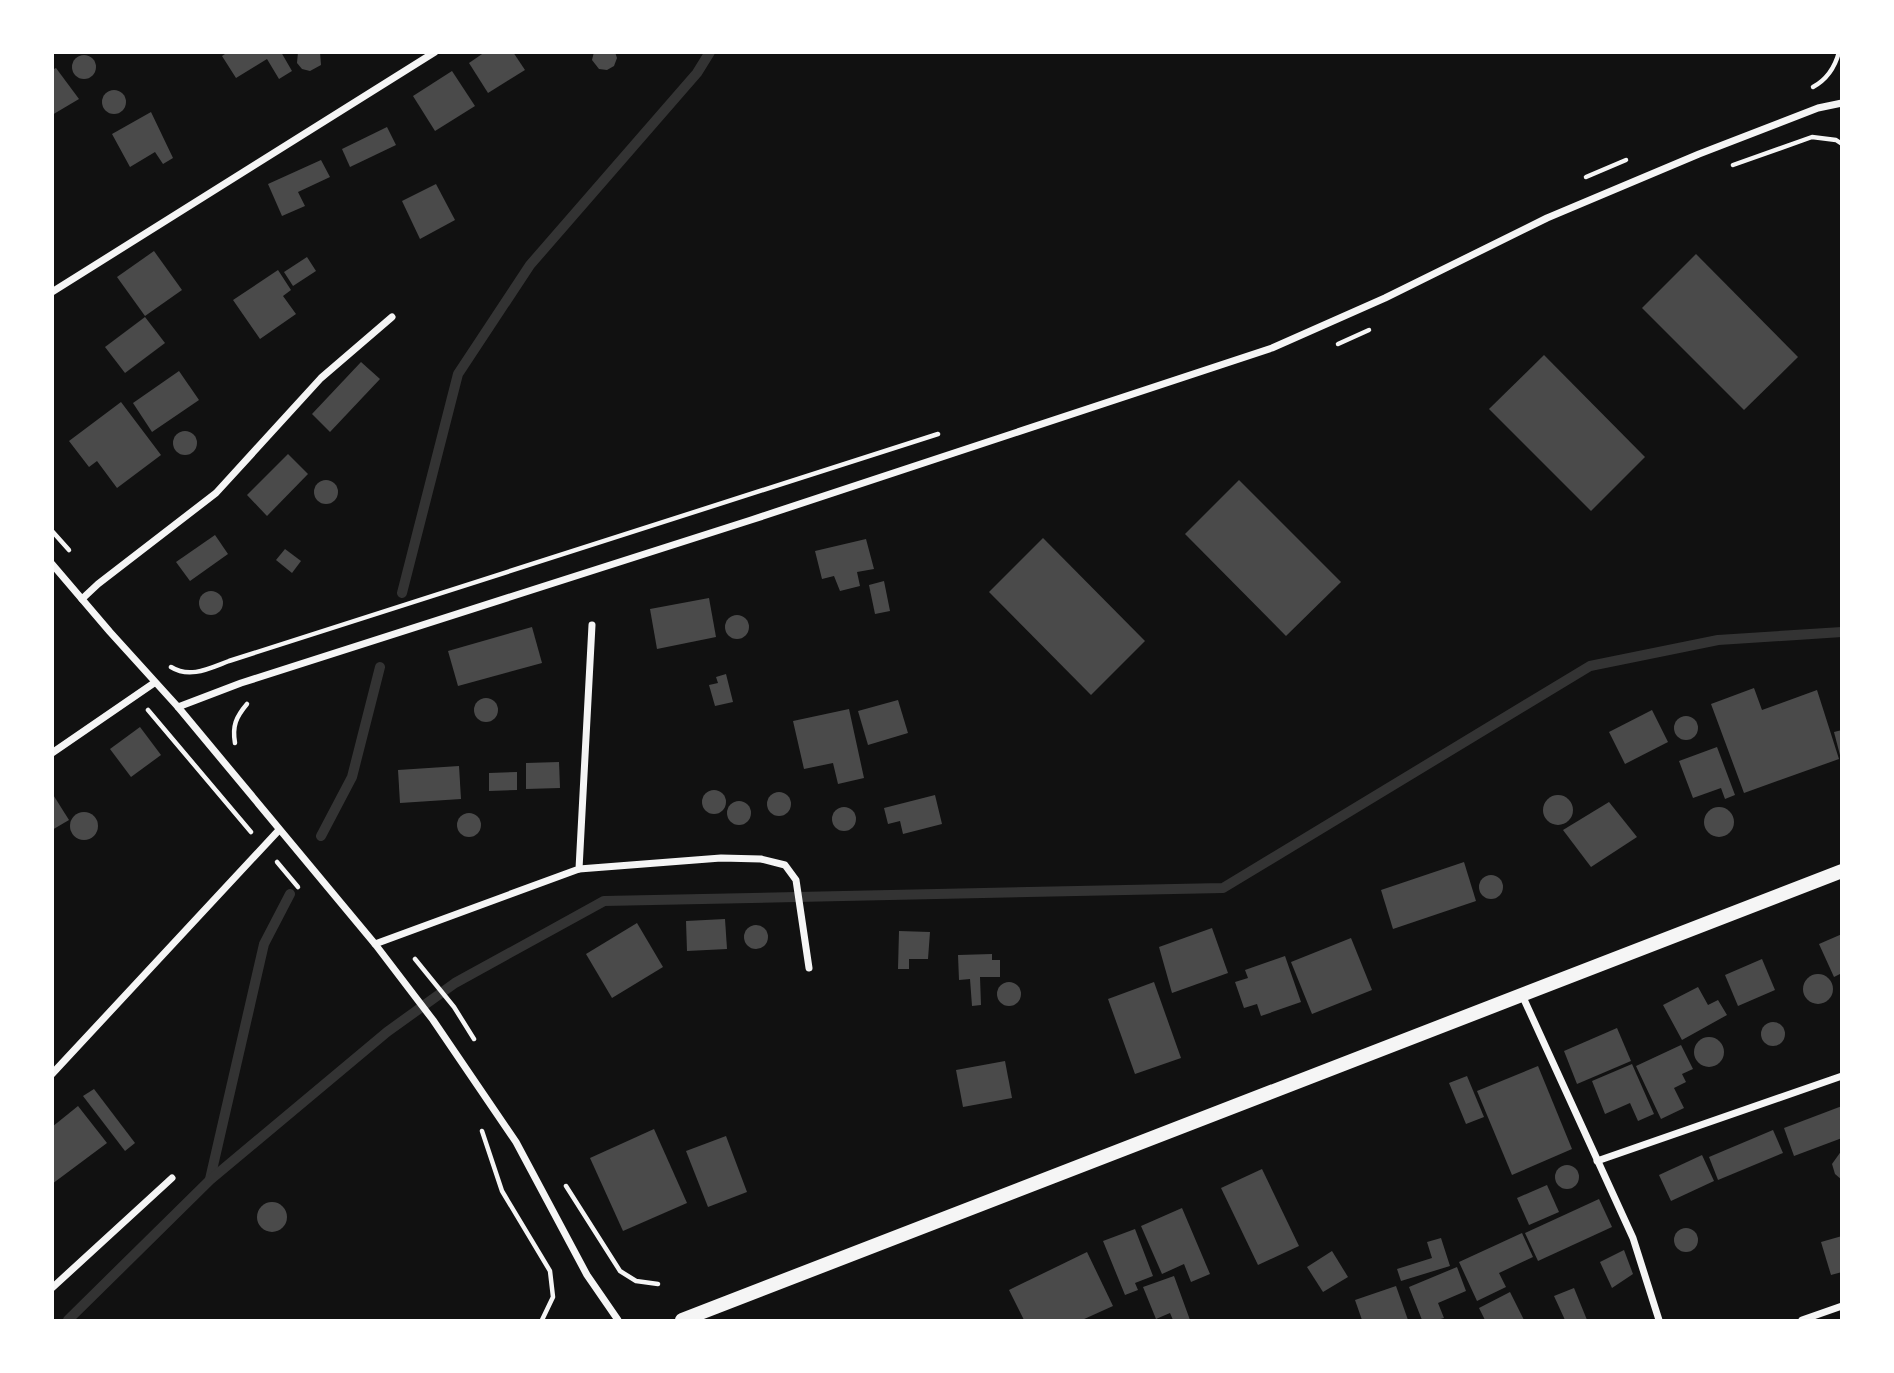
<svg xmlns="http://www.w3.org/2000/svg" width="1894" height="1373" viewBox="0 0 1894 1373" font-family="Bitter,serif">
  <style>
    .lines { fill: none; stroke-linecap: round; stroke-linejoin: round }
    .stream { stroke: #333; stroke-width: 10 }
    .building { fill: #4a4a4a }
    .path { stroke: #f5f5f5; stroke-width: 4.5 }
    .minor { stroke: #f5f5f5; stroke-width: 7 }
    .secondary { stroke: #f5f5f5; stroke-width: 14 }
  </style>
  <rect width="100%" height="100%" fill="#111"/>
  <g class="lines">
    <g class="stream">
      <polyline points="402,593 458,374 530,265 697,73 710,52"/>
      <polyline points="321,836 352,777 380,667"/>
      <polyline points="210,1179 264,944 290,894"/>
      <polyline points="68,1320 210,1180 387,1032 455,983 604,901 1223,888 1590,666 1718,640 1842,632"/>
    </g>
  </g>
  <g class="building">
    <polygon points="228,52 281,52 292,71 279,79 267,59 236,78 222,56"/>
    <polygon points="298,52 320,52 321,65 310,71 302,69 297,63"/>
    <polygon points="485,52 513,52 525,70 488,93 469,63"/>
    <polygon points="594,52 615,52 617,58 614,66 607,70 599,69 592,60"/>
    <circle cx="84" cy="67" r="12"/>
    <polygon points="56,68 79,99 52,115 52,70"/>
    <polygon points="452,71 475,106 435,131 413,96"/>
    <circle cx="114" cy="102" r="12"/>
    <polygon points="151,112 173,158 163,164 155,152 130,167 112,134"/>
    <polygon points="387,127 396,145 350,167 342,149"/>
    <polygon points="321,160 330,177 298,192 305,206 282,216 268,184"/>
    <polygon points="436,184 455,220 420,239 402,201"/>
    <polygon points="154,251 182,290 145,316 117,277"/>
    <polygon points="1696,254 1798,357 1744,410 1642,308"/>
    <polygon points="307,257 316,271 293,286 284,272"/>
    <polygon points="278,270 291,290 283,296 296,314 260,339 233,300"/>
    <polygon points="145,317 165,343 125,373 105,347"/>
    <polygon points="1544,355 1645,457 1591,511 1489,409"/>
    <polygon points="361,362 380,379 330,432 312,414"/>
    <polygon points="179,371 199,400 152,432 133,403"/>
    <polygon points="121,402 161,455 117,488 97,461 89,467 69,441"/>
    <circle cx="185" cy="443" r="12"/>
    <polygon points="288,454 308,474 267,516 247,495"/>
    <circle cx="326" cy="492" r="12"/>
    <polygon points="1239,480 1341,582 1286,636 1185,534"/>
    <polygon points="215,535 228,554 190,581 176,562"/>
    <polygon points="1043,538 1145,641 1091,695 989,592"/>
    <polygon points="866,539 874,569 857,572 860,586 840,591 834,576 822,579 815,551"/>
    <polygon points="285,549 301,561 292,573 276,560"/>
    <polygon points="884,581 890,611 875,614 869,585"/>
    <circle cx="211" cy="603" r="12"/>
    <polygon points="709,598 716,637 657,649 650,609"/>
    <circle cx="737" cy="627" r="12"/>
    <polygon points="532,627 542,663 458,686 448,651"/>
    <polygon points="726,674 733,702 715,706 709,685 718,683 716,677"/>
    <polygon points="1754,688 1762,710 1817,690 1839,759 1744,793 1711,704"/>
    <circle cx="486" cy="710" r="12"/>
    <polygon points="898,700 908,733 868,745 858,711"/>
    <polygon points="849,709 864,778 838,784 833,763 804,769 793,721"/>
    <polygon points="1652,710 1668,742 1625,764 1609,732"/>
    <circle cx="1686" cy="728" r="12"/>
    <polygon points="140,727 161,755 131,777 110,749"/>
    <polygon points="1842,730 1842,759 1841,759 1834,732"/>
    <polygon points="1717,747 1735,795 1725,799 1721,788 1693,798 1679,761"/>
    <polygon points="559,762 560,788 526,789 526,763"/>
    <polygon points="459,766 461,799 400,803 398,770"/>
    <polygon points="517,772 517,790 489,791 489,773"/>
    <circle cx="714" cy="802" r="12"/>
    <circle cx="779" cy="804" r="12"/>
    <polygon points="52,793 69,820 52,830"/>
    <circle cx="1558" cy="810" r="15"/>
    <polygon points="935,795 942,824 903,834 900,821 888,824 884,808"/>
    <circle cx="739" cy="813" r="12"/>
    <polygon points="1609,802 1637,837 1591,867 1563,830"/>
    <circle cx="1719" cy="822" r="15"/>
    <circle cx="844" cy="819" r="12"/>
    <circle cx="84" cy="826" r="14"/>
    <circle cx="469" cy="825" r="12"/>
    <polygon points="1464,862 1476,901 1393,929 1381,890"/>
    <circle cx="1491" cy="887" r="12"/>
    <polygon points="725,919 727,949 687,951 686,921"/>
    <polygon points="637,923 663,967 612,998 586,954"/>
    <circle cx="756" cy="937" r="12"/>
    <polygon points="1212,928 1228,973 1172,993 1159,947"/>
    <polygon points="899,931 930,932 928,959 909,959 909,969 898,969"/>
    <polygon points="1842,934 1842,973 1834,977 1819,944"/>
    <polygon points="1351,938 1372,990 1312,1014 1291,962"/>
    <polygon points="992,954 992,960 1000,960 1000,977 980,977 981,1005 972,1006 970,979 959,980 958,955"/>
    <polygon points="1285,956 1301,1002 1261,1016 1257,1004 1244,1008 1235,982 1248,978 1245,970"/>
    <polygon points="1762,959 1775,990 1738,1006 1725,975"/>
    <circle cx="1818" cy="989" r="15"/>
    <polygon points="1154,982 1181,1058 1135,1074 1108,999"/>
    <circle cx="1009" cy="994" r="12"/>
    <polygon points="1698,987 1708,1005 1718,1000 1727,1015 1682,1040 1663,1005"/>
    <circle cx="1773" cy="1034" r="12"/>
    <polygon points="1617,1028 1631,1061 1577,1084 1564,1051"/>
    <circle cx="1709" cy="1052" r="15"/>
    <polygon points="1681,1045 1693,1069 1682,1074 1686,1082 1674,1088 1684,1108 1661,1119 1636,1066"/>
    <polygon points="1005,1061 1012,1098 963,1107 956,1070"/>
    <polygon points="1632,1064 1654,1114 1638,1121 1630,1103 1605,1114 1592,1081"/>
    <polygon points="1538,1066 1572,1149 1512,1175 1477,1091"/>
    <polygon points="1467,1076 1484,1117 1466,1124 1449,1083"/>
    <polygon points="94,1089 135,1143 125,1151 83,1096"/>
    <polygon points="78,1106 107,1143 52,1184 52,1127"/>
    <polygon points="1842,1106 1842,1138 1794,1156 1784,1128"/>
    <polygon points="654,1129 687,1203 623,1231 590,1158"/>
    <polygon points="1773,1130 1783,1153 1718,1180 1709,1157"/>
    <polygon points="726,1136 747,1192 708,1207 686,1151"/>
    <polygon points="1842,1150 1842,1180 1835,1174 1832,1164"/>
    <polygon points="1702,1155 1714,1181 1671,1201 1659,1175"/>
    <circle cx="1567" cy="1177" r="12"/>
    <polygon points="1262,1169 1299,1246 1258,1265 1221,1188"/>
    <polygon points="1547,1185 1559,1212 1529,1225 1517,1198"/>
    <polygon points="1599,1199 1612,1227 1538,1261 1525,1233"/>
    <circle cx="272" cy="1217" r="15"/>
    <polygon points="1182,1208 1210,1274 1191,1282 1184,1264 1162,1274 1141,1226"/>
    <circle cx="1686" cy="1240" r="12"/>
    <polygon points="1135,1229 1153,1276 1135,1283 1138,1290 1125,1295 1103,1241"/>
    <polygon points="1522,1233 1533,1257 1499,1273 1506,1287 1477,1301 1459,1262"/>
    <polygon points="1842,1236 1842,1272 1831,1275 1821,1242"/>
    <polygon points="1441,1238 1450,1266 1401,1281 1397,1269 1432,1258 1427,1242"/>
    <polygon points="1624,1250 1633,1274 1612,1288 1600,1262"/>
    <polygon points="1332,1251 1348,1277 1323,1292 1307,1267"/>
    <polygon points="1087,1252 1113,1306 1082,1320 1024,1320 1009,1290"/>
    <polygon points="1457,1267 1466,1291 1438,1303 1444,1318 1437,1320 1422,1320 1409,1287"/>
    <polygon points="1174,1276 1190,1320 1173,1320 1170,1313 1156,1319 1143,1287"/>
    <polygon points="1396,1286 1408,1320 1362,1320 1355,1300"/>
    <polygon points="1574,1288 1587,1320 1565,1320 1554,1296"/>
    <polygon points="1510,1292 1524,1320 1485,1320 1479,1308"/>
  </g>
  <g class="lines">
    <g class="path">
      <path d="M1813,87c13,-7 22,-20 26,-35"/>
      <polyline points="1733,165 1812,137 1836,140 1842,144"/>
      <polyline points="1586,177 1626,160"/>
      <polyline points="1338,344 1369,330"/>
      <polyline points="52,531 69,550"/>
      <path d="M171,667c19,12 39,1 58,-6l709,-227"/>
      <polyline points="148,710 251,832"/>
      <path d="M235,743c-3,-17 1,-26 12,-39"/>
      <polyline points="277,862 298,887"/>
      <polyline points="415,959 454,1007 474,1039"/>
      <polyline points="482,1131 502,1191 550,1271 553,1297 542,1320"/>
      <polyline points="566,1186 620,1271 636,1281 658,1284"/>
    </g>
    <g class="minor">
      <polyline points="52,292 435,52"/>
      <polyline points="52,564 110,632 178,707 375,944 433,1020 516,1142 587,1275 618,1320"/>
      <polyline points="82,599 98,584 216,493 321,378 392,317"/>
      <polyline points="178,707 241,683 751,520 1272,348 1385,298 1547,218 1699,154 1818,108 1842,103"/>
      <polyline points="52,753 154,683"/>
      <polyline points="579,869 721,858 761,859 785,865 796,880 809,968"/>
      <polyline points="375,944 579,869 592,625"/>
      <polyline points="1522,995 1633,1238 1659,1320"/>
      <polyline points="52,1074 279,830"/>
      <polyline points="1597,1161 1842,1076"/>
      <polyline points="52,1288 172,1178"/>
      <polyline points="1802,1320 1842,1306"/>
    </g>
    <polyline class="secondary" points="682,1320 1842,871"/>
  </g>
  <rect width="1894" height="1373" fill="none" stroke="#ffffff" stroke-width="108"/>
</svg>
